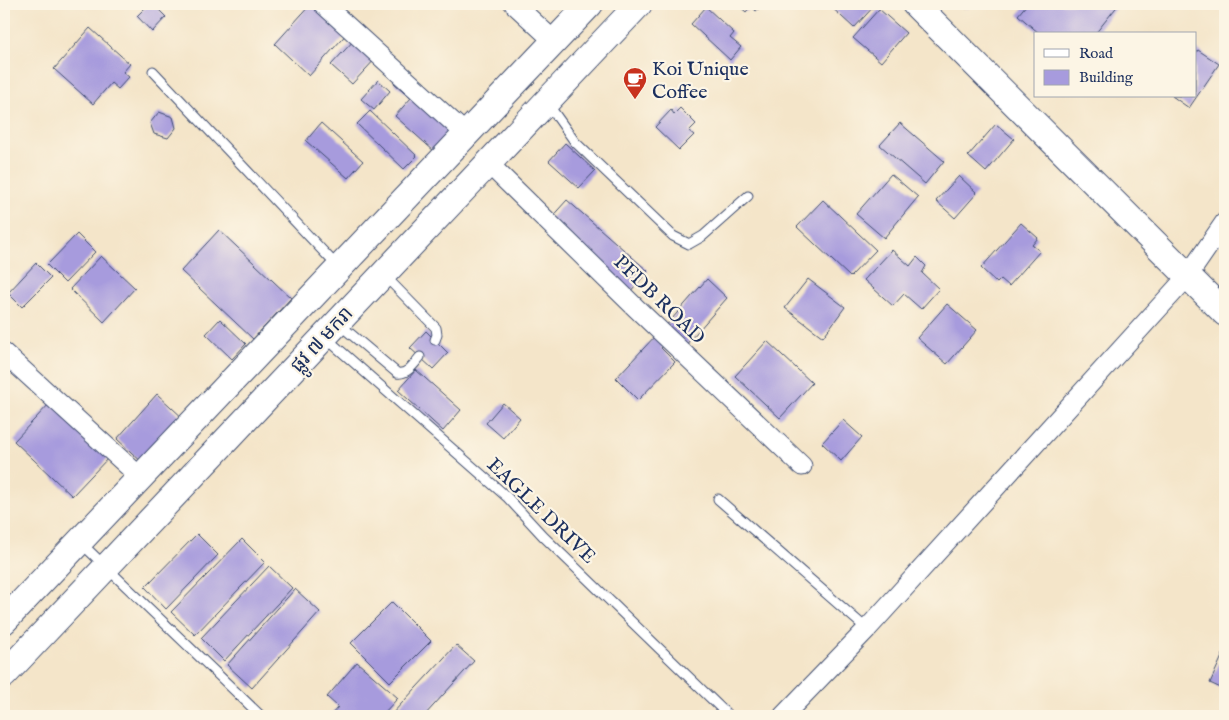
<svg xmlns="http://www.w3.org/2000/svg" width="1229" height="720" viewBox="0 0 1229 720" font-family="'IM FELL English','Noto Sans Khmer',serif">
  <style>
    .building { fill: #a79bdd }
    .lines { fill: none; stroke-linecap: round; stroke-linejoin: round }
    .lane-casing { stroke: #3c4a6e; stroke-width: 11 }
    .street-casing { stroke: #3c4a6e; stroke-width: 21 }
    .secondary-casing { stroke: #3c4a6e; stroke-width: 28 }
    .lane { stroke: #fff; stroke-width: 9 }
    .street { stroke: #fff; stroke-width: 19 }
    .secondary { stroke: #fff; stroke-width: 26 }
    .labels { text-anchor: middle; stroke-width: 4.5; stroke-linejoin: round; paint-order: stroke }
    .poi-label { font-size: 20px; fill: #1b2f5e; stroke: #fcf5e5; text-anchor: start }
    .street-label { font-size: 20px; fill: #1b2f5e; stroke: #fcf5e5 }
  </style>
  <rect width="100%" height="100%" fill="#fcf5e5"/>
  <filter id="ink" filterUnits="userSpaceOnUse"><feTurbulence type="fractalNoise" baseFrequency=".02" numOctaves="2"/><feDisplacementMap in="SourceGraphic" scale="10" xChannelSelector="R" yChannelSelector="G"/><feConvolveMatrix kernelMatrix="1 2 1 2 8 2 1 2 1" color-interpolation-filters="sRGB"/></filter>
  <filter id="wash" filterUnits="userSpaceOnUse"><feTurbulence type="fractalNoise" baseFrequency=".0096" numOctaves="4" result="noise"/><feDisplacementMap in="SourceGraphic" scale="20" xChannelSelector="R" yChannelSelector="G"/><feGaussianBlur stdDeviation="1.12" result="paint"/><feColorMatrix in="noise" values="0 0 0 0 0 0 0 0 0 0 0 0 0 0 0 0 0 1.4 0 .05"/><feComposite in="paint" operator="in"/></filter>
  <g filter="url(#wash)">
    <rect width="100%" height="100%" fill="#f4e5c9"/>
    <g id="blocks">
      <g class="building">
        <polygon points="149,4 153,4 166,17 152,32 137,16"/>
        <polygon points="311,4 319,4 349,31 309,76 275,44"/>
        <polygon points="737,4 764,4 756,11 751,6 746,12"/>
        <polygon points="828,4 876,4 854,28"/>
        <polygon points="960,4 971,4 967,9"/>
        <polygon points="1027,4 1119,4 1095,34 1040,34 1018,15"/>
        <polygon points="706,7 734,33 730,38 741,47 730,60 691,24"/>
        <polygon points="879,9 906,33 881,62 853,38"/>
        <polygon points="90,28 130,64 123,72 129,77 118,89 111,83 93,104 54,69"/>
        <polygon points="356,38 377,57 352,84 331,65"/>
        <polygon points="1198,50 1219,64 1189,108 1172,96 1195,96 1195,54"/>
        <polygon points="398,78 455,131 435,152 395,116 411,98 394,83"/>
        <polygon points="378,80 390,91 374,110 361,99"/>
        <polygon points="680,108 696,124 689,131 694,135 679,150 655,127 671,110 674,114"/>
        <polygon points="370,111 417,156 404,169 357,124"/>
        <polygon points="159,112 173,117 176,128 168,138 154,134 150,123"/>
        <polygon points="321,123 363,161 348,178 306,141"/>
        <polygon points="900,123 944,161 925,184 880,145"/>
        <polygon points="996,124 1014,139 986,172 968,156"/>
        <polygon points="565,143 595,171 579,188 549,161"/>
        <polygon points="891,174 918,197 884,238 856,214"/>
        <polygon points="959,176 977,193 955,218 936,201"/>
        <polygon points="567,200 648,271 629,293 548,221"/>
        <polygon points="823,200 876,250 850,277 797,227"/>
        <polygon points="1021,223 1038,238 1032,245 1040,251 1009,286 1001,279 997,283 981,268"/>
        <polygon points="219,230 291,298 253,339 181,271"/>
        <polygon points="77,234 95,252 65,283 47,265"/>
        <polygon points="892,250 910,266 917,257 926,266 922,273 939,289 921,309 904,294 893,306 864,280"/>
        <polygon points="101,256 135,288 104,322 70,289"/>
        <polygon points="36,263 51,278 22,307 8,293"/>
        <polygon points="707,279 727,298 684,347 663,329"/>
        <polygon points="808,279 845,307 823,337 785,308"/>
        <polygon points="947,304 977,330 947,364 917,338"/>
        <polygon points="220,319 246,344 232,359 206,334"/>
        <polygon points="426,331 448,353 433,369 410,348"/>
        <polygon points="657,334 666,343 661,348 675,362 638,400 616,378"/>
        <polygon points="767,341 812,383 780,418 735,376"/>
        <polygon points="416,370 461,410 443,431 398,390"/>
        <polygon points="157,394 185,420 145,465 117,439"/>
        <polygon points="52,401 110,456 72,496 14,441"/>
        <polygon points="503,403 520,418 503,438 486,423"/>
        <polygon points="843,420 862,437 841,461 822,443"/>
        <polygon points="197,534 218,555 166,609 145,587"/>
        <polygon points="242,539 265,562 195,635 171,612"/>
        <polygon points="269,566 292,588 224,661 201,638"/>
        <polygon points="295,589 320,612 252,688 227,665"/>
        <polygon points="392,602 431,641 390,682 351,643"/>
        <polygon points="456,645 474,661 424,716 390,716"/>
        <polygon points="1225,650 1225,690 1210,683"/>
        <polygon points="357,662 398,698 381,716 330,716 338,707 327,697"/>
      </g>
    </g>
  </g>
  <g filter="url(#ink)">
    <use href="#blocks" fill-opacity="0" stroke="#3c4a6e" stroke-width="1"/>
    <g class="lines">
      <g class="lane-casing">
        <g id="lane">
          <polyline points="153,71 338,267"/>
          <polyline points="548,104 575,142 673,236 689,244 703,236 748,196"/>
          <polyline points="385,276 436,328 437,335 435,340"/>
          <path d="M339,324l58,49c10,2 17,-9 23,-16"/>
          <polyline points="326,338 507,497 543,536 729,716"/>
          <polyline points="718,499 867,629"/>
          <polyline points="81,543 261,716"/>
        </g>
      </g>
      <g class="street-casing">
        <g id="street">
          <polyline points="323,4 466,134"/>
          <polyline points="514,4 554,41"/>
          <polyline points="488,163 636,308 802,466"/>
          <polyline points="4,353 140,477"/>
          <polyline points="783,716 867,629 1187,277 1225,222"/>
        </g>
      </g>
      <g class="secondary-casing">
        <g id="secondary">
          <polyline points="915,4 1225,313"/>
          <polyline points="4,621 590,4"/>
          <polyline points="4,675 639,4"/>
        </g>
      </g>
      <use href="#lane" class="lane"/>
      <use href="#street" class="street"/>
      <use href="#secondary" class="secondary"/>
    </g>
  </g>
  <defs>
    <g id="cafe-pin" transform="scale(1.25)"><path d="M0 17L-7.5 6A9.5 9.5 0 1 1 7.5 6Z" fill="#c8321e" stroke="#fcf5e5"/><path d="M-5.5-4.5H6V0H3Q3 3.5 0 3.5H-2.5Q-5.5 3.5-5.5 0ZM3-3.2v2h1.7v-2ZM-6 4.5H4V6H-6Z" fill="#fff"/></g>
  </defs>
  <g fill-rule="evenodd">
    <use href="#cafe-pin" x="635" y="79"/>
  </g>
  <g class="labels">
    <g class="poi-label">
      <text x="652" y="75">Koi Unique<tspan x="652" dy="23">Coffee</tspan></text>
    </g>
    <g class="street-label">
      <text transform="translate(660 299) rotate(44)" y="7">PFDB ROAD</text>
      <text transform="translate(321 339) rotate(-47)" y="7">ផ្លូវ ៧ មករា</text>
      <text transform="translate(542 510) rotate(44)" y="7">EAGLE DRIVE</text>
    </g>
  </g>
  <rect width="1229" height="720" fill="none" stroke="#fcf5e5" stroke-width="20"/>
  <rect x="1034" y="32" width="162" height="65" fill="#fcf5e5" stroke="#a2a6af"/>
  <rect x="1044" y="49" width="25" height="8" fill="#ffffff" stroke="#a2a6af"/>
  <text x="1079" y="58" font-size="15" fill="#1b2f5e">Road</text>
  <rect x="1044" y="70" width="25" height="15" fill="#a79bdd" stroke="#a2a6af"/>
  <text x="1079" y="82" font-size="15" fill="#1b2f5e">Building</text>
</svg>
